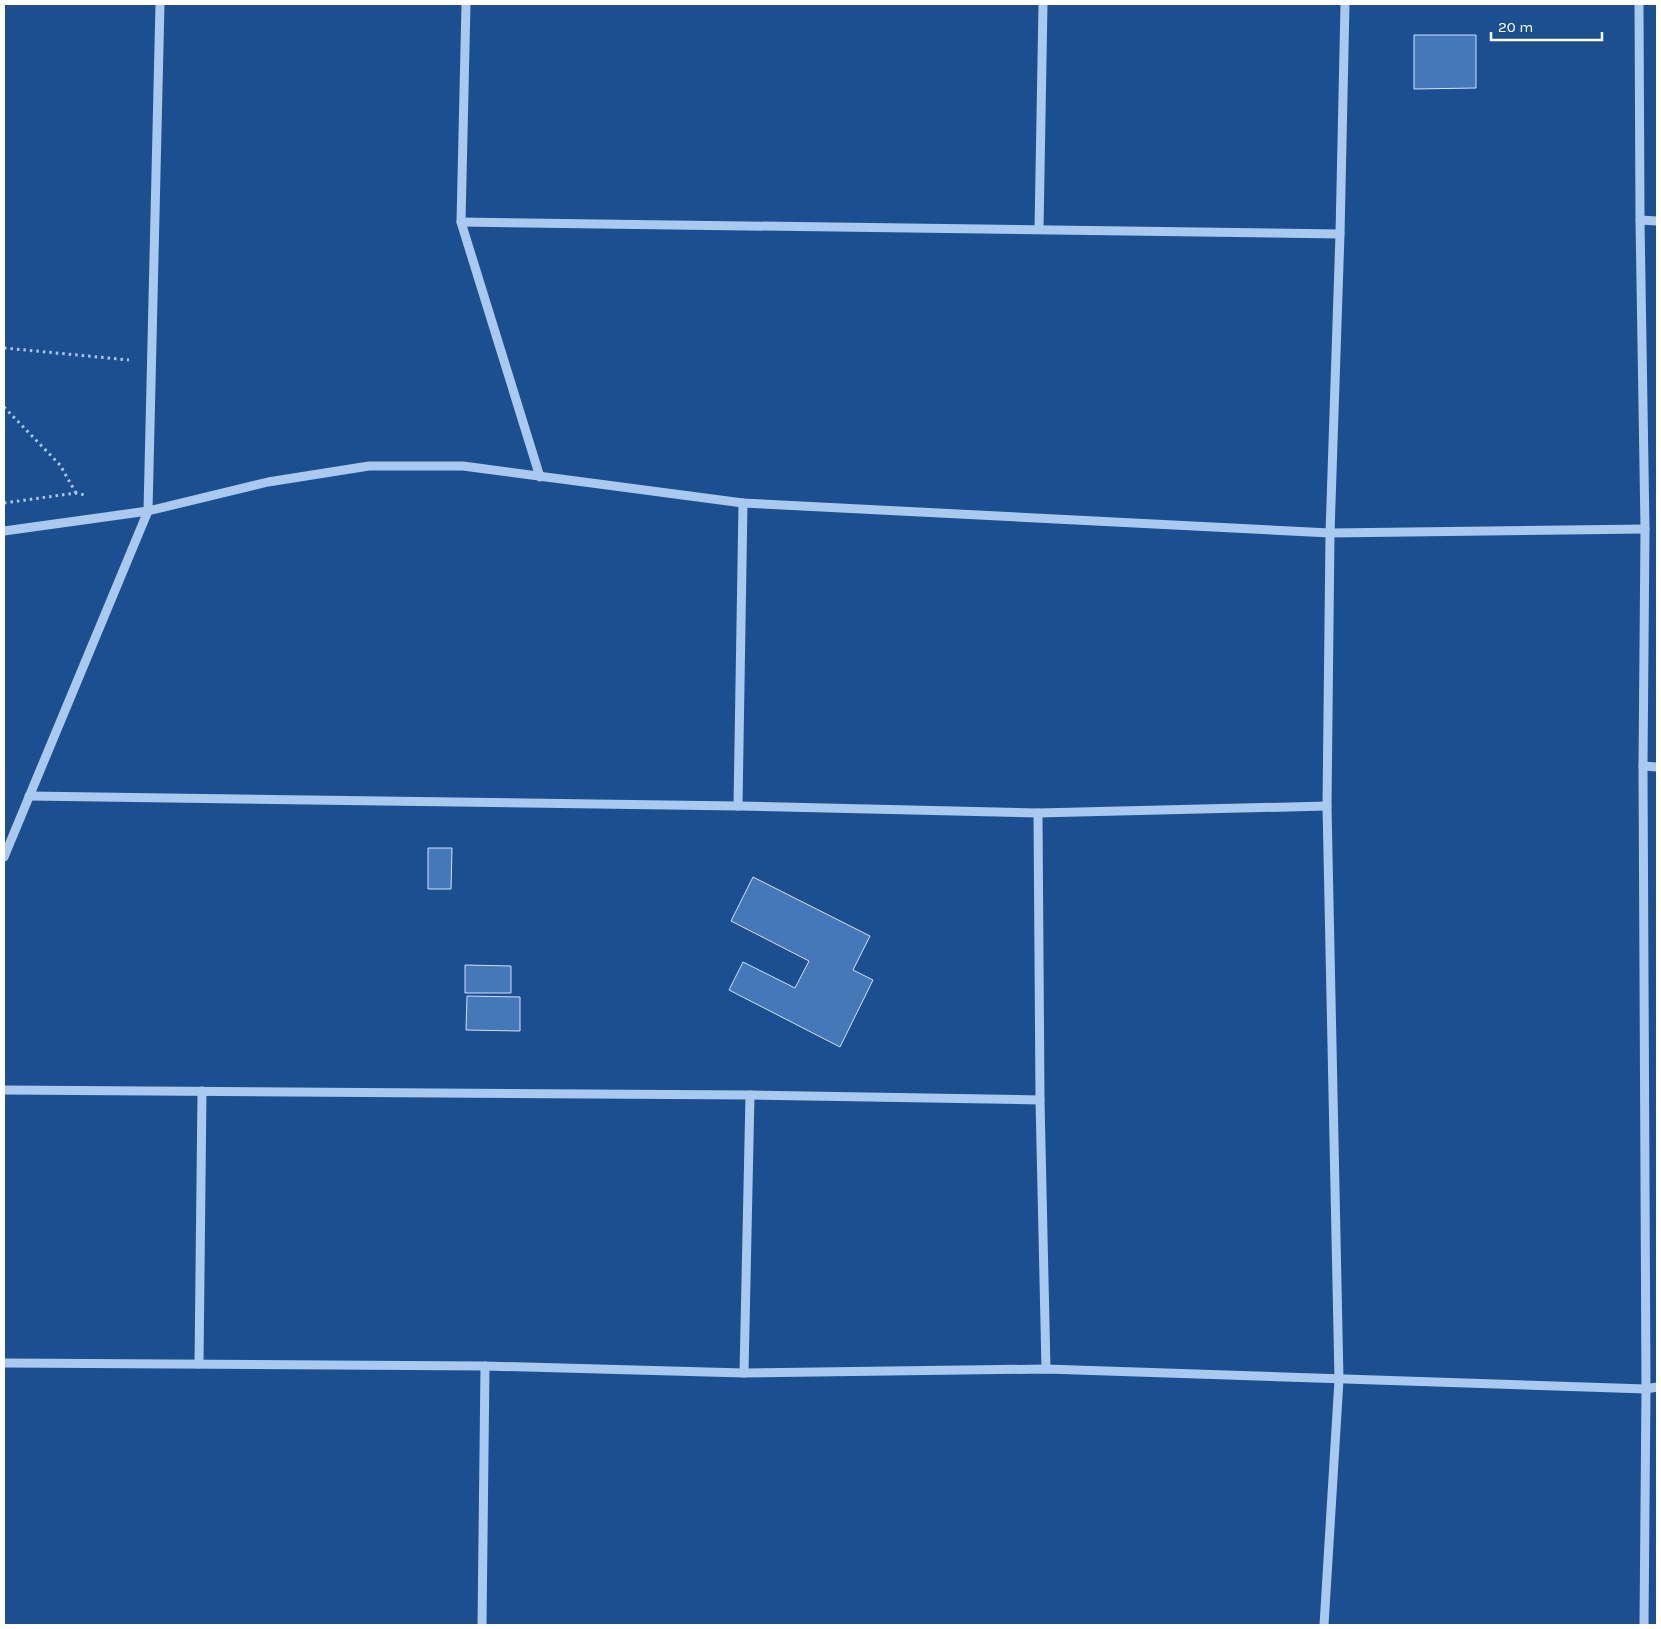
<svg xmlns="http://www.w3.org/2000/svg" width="1661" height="1629" viewBox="0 0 1661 1629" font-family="Karla,sans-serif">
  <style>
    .building { fill: #4478b7; stroke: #cfe3fa }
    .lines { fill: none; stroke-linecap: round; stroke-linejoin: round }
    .path { stroke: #a9c9ee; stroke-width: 3; stroke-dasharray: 2.5 4; stroke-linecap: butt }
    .minor { stroke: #a9c9ee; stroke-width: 9 }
  </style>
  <rect width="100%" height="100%" fill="#1b4f8f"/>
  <g class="building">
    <polygon points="1414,35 1476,35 1476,88 1414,89"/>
    <polygon points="428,848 452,848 451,889 428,889"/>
    <polygon points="753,877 870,936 853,970 873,980 840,1047 729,990 743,962 795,988 809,961 731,921"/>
    <polygon points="465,965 511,966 511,993 465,993"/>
    <polygon points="467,996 520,997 520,1031 466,1030"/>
  </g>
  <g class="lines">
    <g class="path">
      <polyline points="4,348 129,360"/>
      <polyline points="4,407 60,465 76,493"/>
      <polyline points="4,503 76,493 85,495"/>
    </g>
    <g class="minor">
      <polyline points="466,4 461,222 540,477"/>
      <polyline points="1639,4 1640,220 1645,529 1643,766 1646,1389 1644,1625"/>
      <polyline points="1640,220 1657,221"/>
      <polyline points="461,222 1340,234"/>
      <polyline points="1039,229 1043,4"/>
      <polyline points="4,531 148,511 268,482 369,466 463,466 743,503 1330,533 1645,529"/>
      <polyline points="1643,766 1657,767"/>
      <polyline points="29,796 738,806 1038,813 1327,806"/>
      <polyline points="738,806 743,503"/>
      <polyline points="1038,813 1040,1100 1046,1369"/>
      <polyline points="4,857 148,511 160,4"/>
      <polyline points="4,1090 750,1095 1040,1100"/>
      <polyline points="4,1363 485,1366 744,1373 1046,1369 1646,1389 1657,1387"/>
      <polyline points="199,1364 202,1091"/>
      <polyline points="744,1373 750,1095"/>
      <polyline points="482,1625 485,1366"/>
      <polyline points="1324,1625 1339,1380 1327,806 1330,533 1340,234 1345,4"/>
    </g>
  </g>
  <rect width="1661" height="1629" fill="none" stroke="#ffffff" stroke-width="10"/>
  <path d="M1491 32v8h111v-8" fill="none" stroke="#ffffff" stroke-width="2.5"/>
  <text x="1498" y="32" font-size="15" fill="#ffffff" stroke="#1b4f8f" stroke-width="4" paint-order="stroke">20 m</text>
</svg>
